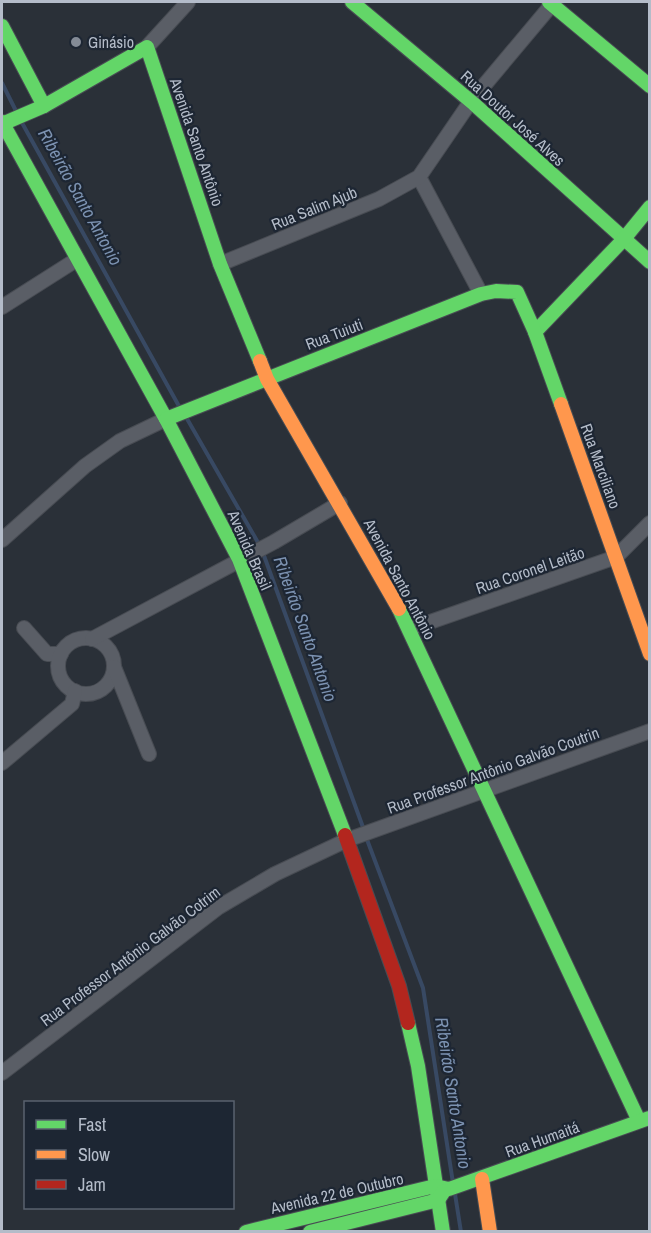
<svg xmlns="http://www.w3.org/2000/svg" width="651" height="1233" viewBox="0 0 651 1233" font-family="'Archivo Narrow',sans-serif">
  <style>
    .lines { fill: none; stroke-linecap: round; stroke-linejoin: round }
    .stream { stroke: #384963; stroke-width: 4 }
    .street-casing { stroke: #484c53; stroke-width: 16 }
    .fast-casing { stroke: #484c53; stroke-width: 16 }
    .slow-casing { stroke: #484c53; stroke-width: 16 }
    .jam-casing { stroke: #484c53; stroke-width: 16 }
    .street { stroke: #5a5e66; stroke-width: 14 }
    .fast { stroke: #63d668; stroke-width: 14 }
    .slow { stroke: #ff974d; stroke-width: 14 }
    .jam { stroke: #b3261e; stroke-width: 14 }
    .poi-dot { fill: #848b96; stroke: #1d2633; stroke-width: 2 }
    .labels { text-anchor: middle; stroke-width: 4.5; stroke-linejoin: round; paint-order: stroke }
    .poi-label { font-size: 16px; fill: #b4bcc9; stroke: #1d2633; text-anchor: start }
    .street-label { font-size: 16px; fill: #b4bcc9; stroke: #1d2633 }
    .water-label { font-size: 18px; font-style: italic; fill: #7c92b1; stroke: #1d2633 }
  </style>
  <rect width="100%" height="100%" fill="#2a3038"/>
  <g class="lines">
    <g class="stream">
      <polyline points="2,83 16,111"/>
      <polyline points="21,121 180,408"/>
      <polyline points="186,417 260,546"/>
      <polyline points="263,553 364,830"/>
      <polyline points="366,837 423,988 453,1183"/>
      <polyline points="455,1194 461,1232"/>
    </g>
    <g class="street-casing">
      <g id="street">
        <polyline points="147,47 188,2"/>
        <polyline points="419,177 481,294"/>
        <polyline points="220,264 379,199 419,177 471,101 554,2"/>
        <polyline points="2,307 76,260"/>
        <polyline points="2,540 85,466 120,441 166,419"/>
        <polyline points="24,628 47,654 61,654"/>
        <polyline points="410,629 616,557 650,523"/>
        <circle cx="86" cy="666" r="28"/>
        <polyline points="92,639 274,542 340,503"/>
        <polyline points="114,667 149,754"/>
        <polyline points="2,763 72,704 75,691"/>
        <polyline points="2,1073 219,907 275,874 347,840 650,731"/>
      </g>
    </g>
    <g class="fast-casing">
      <g id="fast">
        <polyline points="352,2 474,104 650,262"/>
        <polyline points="549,2 650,86"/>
        <polyline points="2,26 44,106"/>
        <polyline points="2,122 166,419 239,559 345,835"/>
        <polyline points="2,124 44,106 147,47 220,264 260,361"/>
        <polyline points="535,332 623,240 650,207"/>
        <polyline points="166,419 481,294 496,291 517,292 535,332 561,404"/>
        <polyline points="399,609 639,1121"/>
        <polyline points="408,1023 418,1066 443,1232"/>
        <polyline points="246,1232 435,1186 449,1189 649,1118"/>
        <polyline points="310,1232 438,1200 444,1191"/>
      </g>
    </g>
    <g class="slow-casing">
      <g id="slow">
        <polyline points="260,361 267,379 399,609"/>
        <polyline points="561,404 650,654"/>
        <polyline points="482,1179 490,1232"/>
      </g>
    </g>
    <g class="jam-casing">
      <polyline id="jam" points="345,835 399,986 408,1023"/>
    </g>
    <use href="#street" class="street"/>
    <use href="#fast" class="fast"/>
    <use href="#slow" class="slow"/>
    <use href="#jam" class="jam"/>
  </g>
  <circle class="poi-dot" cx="76" cy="42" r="6"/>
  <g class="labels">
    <g class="poi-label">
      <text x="88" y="48">Ginásio</text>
    </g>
    <g class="street-label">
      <text transform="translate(513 118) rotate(42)" y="6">Rua Doutor José Alves</text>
      <text transform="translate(197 142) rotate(71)" y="6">Avenida Santo Antônio</text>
      <text transform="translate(314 208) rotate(-22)" y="6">Rua Salim Ajub</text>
      <text transform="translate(334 334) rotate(-21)" y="6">Rua Tuiuti</text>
      <text transform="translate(601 466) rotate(70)" y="6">Rua Marciliano</text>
      <text transform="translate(250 550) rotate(66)" y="6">Avenida Brasil</text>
      <text transform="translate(530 570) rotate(-19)" y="6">Rua Coronel Leitão</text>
      <text transform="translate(400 579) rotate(62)" y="6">Avenida Santo Antônio</text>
      <text transform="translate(493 770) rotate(-20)" y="6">Rua Professor Antônio Galvão Coutrin</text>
      <text transform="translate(130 956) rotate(-37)" y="6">Rua Professor Antônio Galvão Cotrim</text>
      <text transform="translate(542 1139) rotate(-20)" y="6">Rua Humaitá</text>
      <text transform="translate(337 1193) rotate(-13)" y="6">Avenida 22 de Outubro</text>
    </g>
    <g class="water-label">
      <text transform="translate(80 197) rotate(61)" y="6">Ribeirão Santo Antonio</text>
      <text transform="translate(305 629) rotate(70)" y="6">Ribeirão Santo Antonio</text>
      <text transform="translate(453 1093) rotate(81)" y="6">Ribeirão Santo Antonio</text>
    </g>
  </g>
  <rect width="651" height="1233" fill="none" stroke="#b4bcc9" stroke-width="6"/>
  <rect x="24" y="1101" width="210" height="108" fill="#1d2633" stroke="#59626f" stroke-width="1.5"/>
  <rect x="36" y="1120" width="30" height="9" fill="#63d668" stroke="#59626f" stroke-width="1.5"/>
  <text x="78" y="1131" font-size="18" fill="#b4bcc9">Fast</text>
  <rect x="36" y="1150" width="30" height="9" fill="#ff974d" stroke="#59626f" stroke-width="1.5"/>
  <text x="78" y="1161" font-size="18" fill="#b4bcc9">Slow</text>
  <rect x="36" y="1180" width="30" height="9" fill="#b3261e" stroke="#59626f" stroke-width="1.5"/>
  <text x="78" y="1191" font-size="18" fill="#b4bcc9">Jam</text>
</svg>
